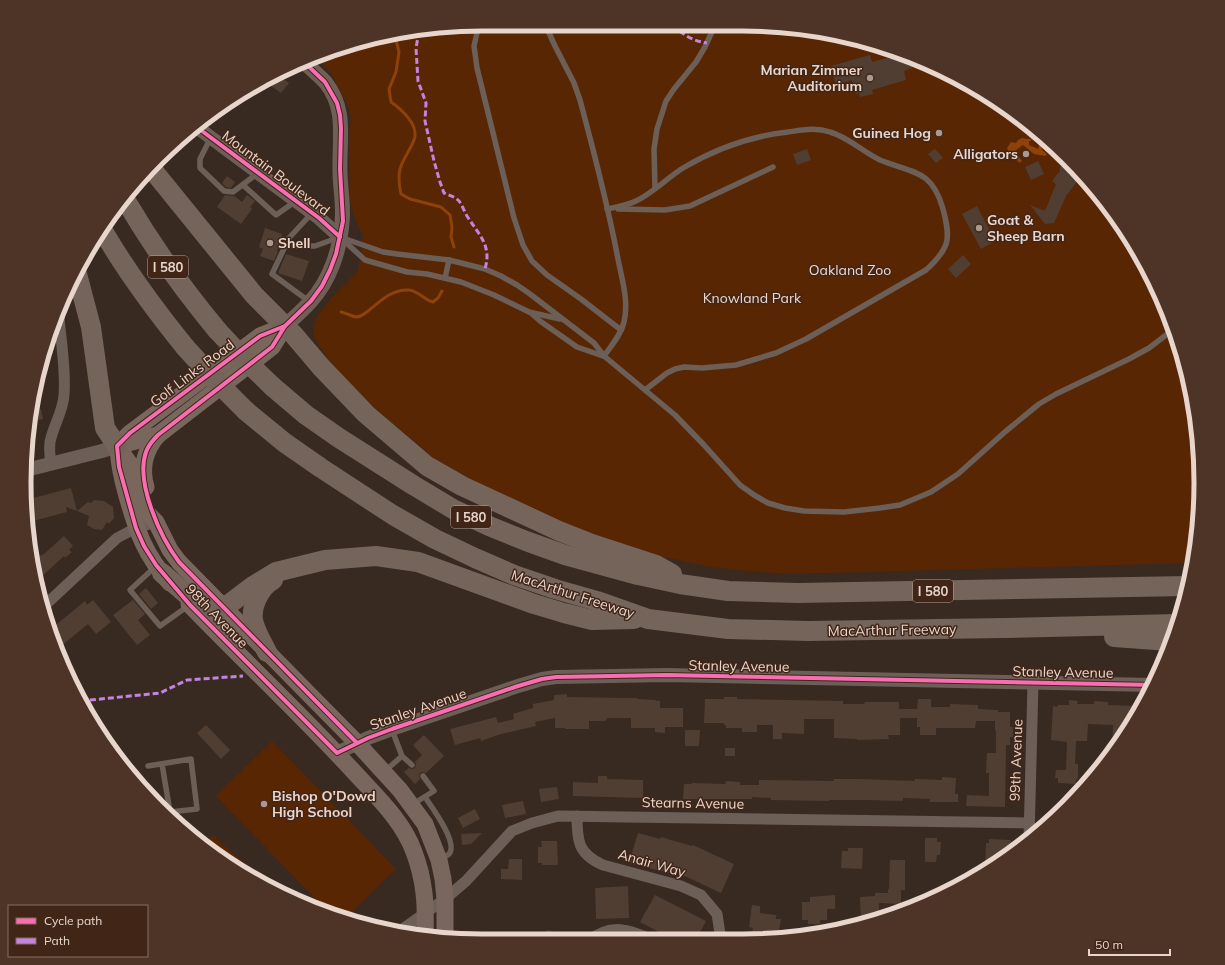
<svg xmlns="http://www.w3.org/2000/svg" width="1225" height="965" viewBox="0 0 1225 965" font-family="Mulish,sans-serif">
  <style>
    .green { fill: #592604 }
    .water { fill: #8e4108 }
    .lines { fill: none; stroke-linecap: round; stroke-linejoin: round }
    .stream { stroke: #8e4108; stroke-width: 3 }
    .building { fill: #513e32 }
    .service { stroke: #6c5f57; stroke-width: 5.5 }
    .minor { stroke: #6c5f57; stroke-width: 11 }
    .tertiary { stroke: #6c5f57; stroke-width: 14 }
    .secondary { stroke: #6f5f57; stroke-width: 15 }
    .primary { stroke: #79665d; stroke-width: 17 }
    .motorway { stroke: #74645a; stroke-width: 20 }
    .motorway-bridge { stroke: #74645a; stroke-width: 20 }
    .quiet { stroke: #c483df; stroke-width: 3; stroke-dasharray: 6 3; stroke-linecap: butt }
    .cycleway-casing { stroke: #412618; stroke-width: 6 }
    .cycleway { stroke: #f96db3; stroke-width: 4 }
    .poi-dot { fill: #aa9991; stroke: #412618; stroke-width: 1.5 }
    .labels { text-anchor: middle; stroke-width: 3; stroke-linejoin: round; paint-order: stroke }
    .shield { fill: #412618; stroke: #b6a197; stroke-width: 1 }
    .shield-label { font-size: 13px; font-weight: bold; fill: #e8d6cd }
    .poi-label { font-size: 14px; font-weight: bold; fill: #e8d6cd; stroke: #412618; text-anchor: end }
    .street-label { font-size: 14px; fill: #e8d6cd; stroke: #412618 }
    .park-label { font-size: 14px; fill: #efd6ca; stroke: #412618 }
    .rim { fill: none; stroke: #e8d6cd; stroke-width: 5 }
  </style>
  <rect width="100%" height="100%" fill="#382921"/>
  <g class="green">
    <polygon points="483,24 772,25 890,48 972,86 1045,138 1087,180 1140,253 1177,335 1197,423 1200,513 1192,563 790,574 737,570 705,566 655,555 568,527 443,466 376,409 340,374 326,356 318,343 314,336 313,328 316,318 333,296 358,271 363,235 354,217 350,198 349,142 351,118 348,106 331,73 317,59 364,40"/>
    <polygon points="272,741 396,869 346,918 328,912 216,796"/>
    <polygon points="213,835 262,880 202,845"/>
  </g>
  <polygon class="water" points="1022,138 1027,139 1031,139 1031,141 1029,141 1029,145 1038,149 1039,146 1037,141 1039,141 1041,144 1042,150 1047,154 1045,156 1034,154 1023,145 1016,150 1018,156 1022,161 1019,163 1018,161 1011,158 1007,148 1011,142 1016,143 1018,140"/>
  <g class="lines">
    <g class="stream">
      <path d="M395,36l4,16 -3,20 -7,17 2,13c10,7 26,21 24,35 -3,11 -12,21 -15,32 -2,8 -1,16 1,25l9,5 31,8 9,8 2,12 -1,10 3,10"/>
      <path d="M341,312c5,1 10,4 15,5 12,1 28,-29 53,-27 10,1 15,10 24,12l5,-4 4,-7"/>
    </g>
  </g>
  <g class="building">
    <polygon points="762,25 776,26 776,34 761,34"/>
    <polygon points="902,54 918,61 910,63 912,68 904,71 906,80 872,90 873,94 860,97 859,93 856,94 852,80 836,85 831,66 870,55 872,62"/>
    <polygon points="278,75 289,83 281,93 264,81"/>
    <polygon points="807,149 811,160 797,165 793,154"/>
    <polygon points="935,149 943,158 936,163 928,154"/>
    <polygon points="1066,159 1082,175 1066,196 1054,223 1045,224 1030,205 1045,211 1056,184 1052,181 1060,171 1060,167"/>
    <polygon points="1038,161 1044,174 1031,180 1025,167"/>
    <polygon points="227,176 235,182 231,188 226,187 222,183"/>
    <polygon points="225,195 234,196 242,202 247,195 255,201 250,207 252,209 241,224 217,207"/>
    <polygon points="977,206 995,241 981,249 962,214"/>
    <polygon points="265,228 282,234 277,251 278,251 274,261 260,256 263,249 259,247"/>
    <polygon points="286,254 309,261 302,281 278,273"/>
    <polygon points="963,255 971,264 956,278 948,269"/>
    <polygon points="41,409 43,419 32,422 33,410"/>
    <polygon points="71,488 77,511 66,507 67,512 29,522 26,500"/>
    <polygon points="94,500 104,501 113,507 114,518 109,524 107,522 102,530 94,529 87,525 89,516 77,511 88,502 91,503"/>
    <polygon points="64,536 73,546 69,550 72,552 65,558 64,556 37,581 34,559 39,555 40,556 44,554"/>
    <polygon points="146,588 158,603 151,609 139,594"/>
    <polygon points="93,600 111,622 96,634 88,624 61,646 59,643 58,645 51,629 85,601 87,605"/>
    <polygon points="133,600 145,614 138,620 150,635 137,645 113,615"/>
    <polygon points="567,694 567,697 627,698 637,698 637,699 656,700 656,701 660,701 660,708 683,708 683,727 665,727 665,733 655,732 655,728 631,728 631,718 607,718 606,721 589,721 589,729 565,729 565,728 555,728 555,718 535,722 536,726 501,734 481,741 480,738 455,745 450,729 496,717 498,723 514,719 513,714 533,708 533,704 554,700 554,695"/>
    <polygon points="724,697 737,697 737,699 843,701 843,704 864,704 865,702 899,702 899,709 917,709 918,699 931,699 931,707 950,707 950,704 978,705 978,709 998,710 998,712 1010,712 1010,727 1013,727 1013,737 1010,737 1010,745 1006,745 1005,807 966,806 967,795 989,796 989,773 986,773 987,753 996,753 996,730 995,730 995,721 976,721 975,728 936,728 936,735 920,735 920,727 917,727 917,718 900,718 900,735 888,735 889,739 857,740 857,739 834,738 834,719 804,719 804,734 782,733 782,739 773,739 773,725 757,725 757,732 742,732 742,728 726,728 726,725 724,725 724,723 704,723 705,699 724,699"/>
    <polygon points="1069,700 1078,701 1077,704 1094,704 1094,701 1108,702 1108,705 1136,706 1136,714 1112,752 1113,725 1088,724 1087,741 1076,741 1075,764 1078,764 1078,779 1076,779 1076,784 1058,783 1058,778 1055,778 1056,770 1066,770 1067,742 1051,740 1053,706 1057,707 1058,705 1069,705"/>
    <polygon points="206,725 230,750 221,759 197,733"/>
    <polygon points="685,730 700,730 699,746 685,746"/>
    <polygon points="424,735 444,756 426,773 423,772 420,773 419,776 420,779 415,784 404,772 409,768 412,769 415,768 416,764 415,762 422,755 413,745"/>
    <rect x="725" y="748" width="10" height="8"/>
    <polygon points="598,776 607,776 607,779 643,780 643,798 573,796 573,782 598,783"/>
    <polygon points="942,777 956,778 955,794 958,794 958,802 930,802 930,799 903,798 903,801 865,800 829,800 829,801 771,800 771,798 752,797 752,799 683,799 684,784 692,784 692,783 725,784 726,781 740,782 740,785 759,785 759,780 834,781 834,779 858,779 915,781 915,779 942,780"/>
    <polygon points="557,787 559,799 541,802 539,789"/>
    <polygon points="523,801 526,814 505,818 502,805"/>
    <polygon points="475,809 480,819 463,828 458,818"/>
    <polygon points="482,833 471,844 462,845 461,834"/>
    <polygon points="638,833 660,839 661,837 692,846 693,845 734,864 721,893 674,871 673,874 629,863"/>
    <polygon points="925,838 937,838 937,842 941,842 940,855 937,855 936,862 925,862"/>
    <polygon points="989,839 1011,840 1010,852 985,870 986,843 989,843"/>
    <polygon points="541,841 557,841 558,865 542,865 542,863 538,863 538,847 542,847"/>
    <polygon points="848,848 863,848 862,869 841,868 842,851 848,851"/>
    <polygon points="509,859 522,859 522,880 501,879 501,869 508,869"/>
    <polygon points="890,860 905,860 905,890 901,890 901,904 879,903 879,919 861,922 860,897 875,896 875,893 888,893 888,889 889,889"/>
    <polygon points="628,886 629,918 596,919 595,888"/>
    <polygon points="655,895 706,921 696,940 674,940 640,922"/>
    <polygon points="835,895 835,909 827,909 827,920 820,920 820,924 808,924 808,920 802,920 802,902 810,902 810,897"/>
    <polygon points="752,905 760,906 760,913 776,915 776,919 781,919 779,931 769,930 769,933 752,931 753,928 749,927"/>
    <polygon points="547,930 575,938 575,941 545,941"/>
  </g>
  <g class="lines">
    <g class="service">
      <polyline points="479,24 474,46 477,68 514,218 523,245 532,261 547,275 581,299 621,330"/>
      <path d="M545,24l10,22 19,37 6,17c14,52 28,106 38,159 4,21 11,42 6,63 -3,13 -13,24 -20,34"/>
      <polyline points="210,139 200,159 200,168 224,191 233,192 258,173"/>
      <polyline points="243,185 276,215 296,201"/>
      <polyline points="655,188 654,149 657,129 666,101 674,89 696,62 705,47 715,25"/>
      <path d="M607,209c10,-2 21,-4 29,-8 17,-8 31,-23 47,-33 32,-19 68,-32 105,-36 15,-2 28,-5 42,0 18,5 33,20 50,28 32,13 52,9 63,49 8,30 7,39 -17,61l-120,69 -30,14 -40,12 -34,3 -18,-1 -9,2 -8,4 -22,17"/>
      <polyline points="618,209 665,210 690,206 773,167"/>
      <polyline points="342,239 365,260 407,272 427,274 461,282 494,295 529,312 560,319"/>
      <polyline points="285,246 315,246 340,237 383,252 397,254 449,260 485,269 501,276 517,285 530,294 594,343 604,356 675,415 704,445 740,485 754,495 768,503 785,508 804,511 844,512 880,508 900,505 931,492 958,474 1006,431 1039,404 1056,394 1129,359 1149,348 1174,329"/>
      <polyline points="445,278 449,260"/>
      <polyline points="310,302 272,274 289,238 312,213"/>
      <polyline points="531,313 540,321 577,347 603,356"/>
      <polyline points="155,567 130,590 160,626 188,606"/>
      <polyline points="392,730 402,756"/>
      <polyline points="148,766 191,759 197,809 170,812 162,764"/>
      <polyline points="385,771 402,756 412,765"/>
      <path d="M425,797c6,9 34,46 24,57 -2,2 -6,3 -8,5"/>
      <polyline points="413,804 434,791 423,776"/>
    </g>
    <g class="minor">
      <path d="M51,464c-1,-7 -2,-14 -1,-22 3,-16 13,-30 14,-47 2,-26 -3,-52 -5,-78"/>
      <polyline points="42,608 117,538 136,528 156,522"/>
      <path d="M577,816c0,25 1,38 26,49l78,21 20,9 16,19 4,26"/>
      <polyline points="1029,839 1033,683"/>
      <polyline points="397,933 445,899 466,881 512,831 532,823 558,816 1029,823"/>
      <path d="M589,941c21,-18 41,-12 63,-1"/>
    </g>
    <g class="tertiary">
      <polyline points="198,128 319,218 340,237"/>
      <polyline points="26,470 102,451 117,446"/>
      <polyline points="337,753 368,738 392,729 518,686 542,679 556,677 667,675 1154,685"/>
    </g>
    <path class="secondary" d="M285,326c9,-8 18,-16 26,-25 19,-21 29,-51 31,-79 2,-17 -2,-34 -2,-51 -1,-32 7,-61 -14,-88 -6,-7 -14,-13 -20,-19"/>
    <g class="primary">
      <polyline points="120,443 130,433 260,336 285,326"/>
      <polyline points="117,446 132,467 144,510 156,522 170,550 179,562 357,743 400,790 425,824 439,860 443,879 445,899 445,937"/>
      <polyline points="117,446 158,435 272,347 285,326"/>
      <path d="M118,448c1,17 4,31 9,48 10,36 18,59 43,87"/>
      <path d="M146,487c-6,-20 -1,-37 12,-52"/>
      <path d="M189,604c55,57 113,111 166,169 22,24 48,48 59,79 11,29 12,53 11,83"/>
    </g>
    <g class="motorway">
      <polyline points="151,168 254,295 293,334 321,367 366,414 427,466 462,486 559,531 592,544 656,565 672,574"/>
      <path d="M126,201c27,46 57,88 91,129"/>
      <path d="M103,231c24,41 52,79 82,116"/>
      <polyline points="77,274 91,327 105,428 117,446"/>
      <polyline points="273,387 306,415 339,438 413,485 453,509 489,526 526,541 565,555 638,575 680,584 728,591 798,593 1188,586"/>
      <polyline points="246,411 285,443 321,468 393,515 435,539 475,558 514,575 555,589 597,601 648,619 728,629 808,631 1004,628 1177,624"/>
      <polyline points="162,573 200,606 208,611 215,611 224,608 253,586 276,572 325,560 376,556 418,562 534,604 564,613 592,620 634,619"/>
      <polyline points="1114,637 1170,641"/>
      <path d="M267,652c-5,-10 -12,-21 -14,-32 -2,-14 7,-33 20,-40"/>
    </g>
    <g class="motorway-bridge">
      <polyline points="217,330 243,358 273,387"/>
      <polyline points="185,347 214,379 246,411"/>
    </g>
    <g class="quiet">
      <path d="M673,25c10,10 20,16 34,18"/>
      <path d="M421,32l-3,5 -2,11 2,33 8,22 -1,18 9,40 6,21 4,11c5,2 11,4 14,7 4,4 6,11 9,16 12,19 25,29 18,53"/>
      <polyline points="81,701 160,693 187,680 243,676"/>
    </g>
    <g class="cycleway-casing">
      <g id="cycleway">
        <path d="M306,64l19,18 12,21 3,12 1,13 -1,41 3,52 -7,33 -6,16 -8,16 -11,15 -26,25 -13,21 -114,88c-5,5 -10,11 -12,17 -11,31 15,86 33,110l178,181"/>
        <polyline points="198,128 319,218 340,237"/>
        <polyline points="285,326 260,336 130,433 117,446 119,467 136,528 144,546 156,565 190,605 337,753 368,738 392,729 518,686 542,679 556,677 667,675 1154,685"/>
      </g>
    </g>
    <use href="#cycleway" class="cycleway"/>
  </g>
  <g class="poi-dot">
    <circle cx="870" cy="78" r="4"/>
    <circle cx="939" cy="133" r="4"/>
    <circle cx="1026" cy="154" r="4"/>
    <circle cx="979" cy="228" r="4"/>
    <circle cx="270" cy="243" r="4"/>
    <circle cx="264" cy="804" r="4"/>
  </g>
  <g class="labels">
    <g class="shield">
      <rect x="148" y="256" width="40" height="22" rx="3"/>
      <rect x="451" y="506" width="40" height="22" rx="3"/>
      <rect x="913" y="580" width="40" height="22" rx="3"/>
    </g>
    <g class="shield-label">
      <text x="168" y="272">I 580</text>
      <text x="471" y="522">I 580</text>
      <text x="933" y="596">I 580</text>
    </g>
    <g class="poi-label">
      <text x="862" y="75">Marian Zimmer<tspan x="862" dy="16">Auditorium</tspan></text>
      <text x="931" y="138">Guinea Hog</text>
      <text x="1018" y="159">Alligators</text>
      <text x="987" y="225" text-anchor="start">Goat &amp;<tspan x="987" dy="16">Sheep Barn</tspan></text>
      <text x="278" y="248" text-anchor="start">Shell</text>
      <text x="272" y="801" text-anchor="start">Bishop O'Dowd<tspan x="272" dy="16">High School</tspan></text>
    </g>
    <g class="street-label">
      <text transform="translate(276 173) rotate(37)" y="5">Mountain Boulevard</text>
      <text transform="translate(192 373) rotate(-37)" y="5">Golf Links Road</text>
      <text transform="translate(573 594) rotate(18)" y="5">MacArthur Freeway</text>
      <text transform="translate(217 616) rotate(46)" y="5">98th Avenue</text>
      <text transform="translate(892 630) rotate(-1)" y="5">MacArthur Freeway</text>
      <text transform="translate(739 666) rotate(1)" y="5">Stanley Avenue</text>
      <text transform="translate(1063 672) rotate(1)" y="5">Stanley Avenue</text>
      <text transform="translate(418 709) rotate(-19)" y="5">Stanley Avenue</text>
      <text transform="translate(1016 760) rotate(-88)" y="5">99th Avenue</text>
      <text transform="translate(693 803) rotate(1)" y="5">Stearns Avenue</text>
      <text transform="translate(652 863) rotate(16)" y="5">Anair Way</text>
    </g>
    <g class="park-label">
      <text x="850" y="275">Oakland Zoo</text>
      <text x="752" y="303">Knowland Park</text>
    </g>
  </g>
  <path d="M0 0H1225V965H0ZM482 31H743A451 451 0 0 1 1194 482V483A451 451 0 0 1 743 934H482A451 451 0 0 1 31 483V482A451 451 0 0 1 482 31Z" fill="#4e3426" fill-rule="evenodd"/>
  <path class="rim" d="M482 31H743A451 451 0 0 1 1194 482V483A451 451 0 0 1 743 934H482A451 451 0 0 1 31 483V482A451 451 0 0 1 482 31Z"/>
  <rect x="8" y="905" width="140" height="52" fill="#412618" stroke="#846c60"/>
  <rect x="16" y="918" width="20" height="6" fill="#f96db3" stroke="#846c60"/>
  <text x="44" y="925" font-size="12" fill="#e8d6cd">Cycle path</text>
  <rect x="16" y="938" width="20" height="6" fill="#c483df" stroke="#846c60"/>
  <text x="44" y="945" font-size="12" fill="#e8d6cd">Path</text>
  <path d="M1089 949v6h81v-6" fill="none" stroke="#e8d6cd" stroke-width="2"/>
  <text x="1095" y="949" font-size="12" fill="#e8d6cd" stroke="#412618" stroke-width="3" paint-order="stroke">50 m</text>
</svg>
